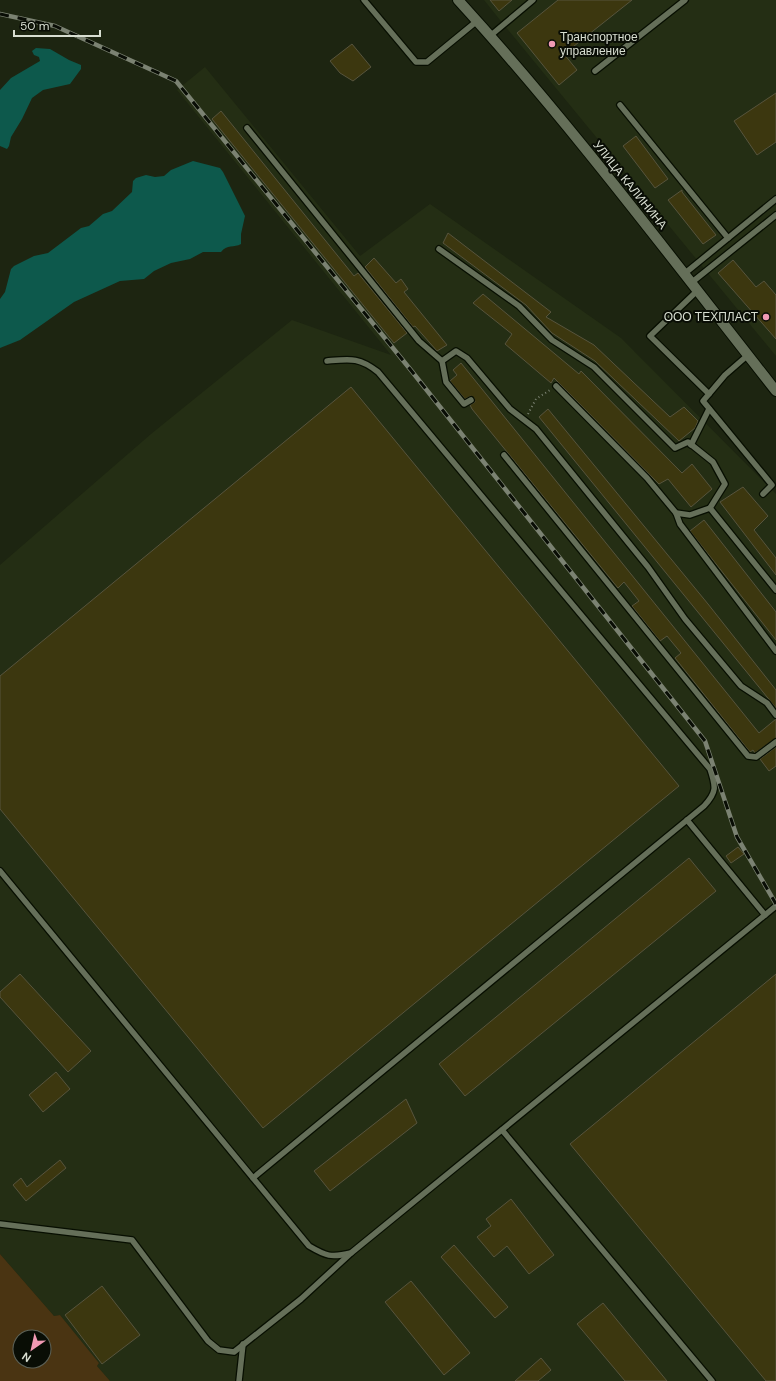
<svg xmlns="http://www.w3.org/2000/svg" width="776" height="1381" viewBox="0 0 776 1381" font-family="'DM Sans',sans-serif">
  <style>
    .built { fill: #242e14 }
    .green { fill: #4a3412; fill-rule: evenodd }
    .water { fill: #0d594c }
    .building { fill: #3c370f; stroke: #57543d }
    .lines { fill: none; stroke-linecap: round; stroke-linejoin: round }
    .service-casing { stroke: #070e01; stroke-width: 8 }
    .tertiary-casing { stroke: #070e01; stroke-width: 12 }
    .path { stroke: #7a8171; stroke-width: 2; stroke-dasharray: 1 3; stroke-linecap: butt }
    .service { stroke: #656f59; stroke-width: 5.5 }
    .tertiary { stroke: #656f59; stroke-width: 10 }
    .rail-casing { stroke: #7b8272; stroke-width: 4.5 }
    .rail { stroke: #090d05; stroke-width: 3; stroke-dasharray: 9; stroke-linecap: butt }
    .poi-dot { fill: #f19ab4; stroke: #090d05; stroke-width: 1.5 }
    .labels { text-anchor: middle; stroke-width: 4; stroke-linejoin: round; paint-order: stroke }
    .poi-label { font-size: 12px; fill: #d8ded1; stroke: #090d05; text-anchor: start }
    .street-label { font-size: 12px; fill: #d8ded1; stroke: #090d05 }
  </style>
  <rect width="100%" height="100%" fill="#1d2511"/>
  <g class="built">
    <polygon points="484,0 776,0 776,356 504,25"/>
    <polygon points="205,67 360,256 430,204 621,338 776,494 776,1381 110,1381 97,1366 99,1363 60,1315 54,1316 0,1254 0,565 151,434 292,320 391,355 177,90"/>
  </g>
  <path class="green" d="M0,1254l54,62 6,-1 39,48 -2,3 13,15h-110zM20,1337h24v24h-24z"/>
  <g class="water">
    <polygon points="36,48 50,49 69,60 81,65 81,69 70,84 43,90 32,98 22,119 11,137 9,146 7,149 0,146 0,90 11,78 40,61 39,57 34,55 32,51"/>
    <path d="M193,161l27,7 3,4 22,44 -4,18v10c-7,4 -14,0 -20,8h-18l-13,7 -19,4 -17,8 -10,8 -24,2 -46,21 -54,38 -20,8v-49l5,-7 6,-23 3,-3 20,-10 14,-3 33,-25 8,-2 14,-12 9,-3 20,-19 1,-11 3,-3 10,-3 9,2 9,-1 7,-6z"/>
  </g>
  <g class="building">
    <polygon points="490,0 512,0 499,11"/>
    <polygon points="558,0 632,0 564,54 577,70 559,85 517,33"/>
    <polygon points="352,44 371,67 353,81 340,73 330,61"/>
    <polygon points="776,93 776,142 757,155 734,121"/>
    <polygon points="221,111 354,276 358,273 407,333 394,343 212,119"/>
    <polygon points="636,136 668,179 655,188 623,146"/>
    <polygon points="682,190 682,192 716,235 703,244 668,200"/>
    <polygon points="448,233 551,312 546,317 594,345 670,417 684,407 698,421 695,428 679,441 595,361 552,333 526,305 443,243"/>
    <polygon points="374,258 396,283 401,279 408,289 404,292 447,345 437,351 415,326 413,327 365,267"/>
    <polygon points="733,260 756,287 764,281 776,295 776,339 718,273"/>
    <polygon points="483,294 579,374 581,371 682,473 692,464 712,489 691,507 668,479 659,484 554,378 551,383 505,344 512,334 473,303"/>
    <polygon points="461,363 759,733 776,719 776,738 755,753 753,750 750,752 675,658 681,653 667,636 660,641 632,606 639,601 624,582 618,588 472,409 470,405 475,402 474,398 471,396 465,399 450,381 457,375 453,370"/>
    <polygon points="351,387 679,786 263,1128 0,809 0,676"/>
    <polygon points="548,409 708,604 776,690 776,708 539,417"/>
    <polygon points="743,487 768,516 754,530 776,558 776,575 720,502"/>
    <polygon points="704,520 776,612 776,640 690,531"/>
    <polygon points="776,747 776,766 769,771 760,759"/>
    <polygon points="738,847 744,854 731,863 726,856"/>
    <polygon points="689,858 716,891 465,1096 439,1064"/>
    <polygon points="20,974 91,1051 68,1072 0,997 0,992"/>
    <polygon points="776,974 776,1381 766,1381 570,1144"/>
    <polygon points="56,1072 70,1089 43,1112 29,1095"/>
    <polygon points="406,1099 417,1123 330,1191 314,1171"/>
    <polygon points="60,1160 66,1168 26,1201 13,1185 21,1178 27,1187"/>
    <polygon points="511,1199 554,1255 529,1274 507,1246 494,1257 477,1237 491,1226 486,1219"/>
    <polygon points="454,1245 508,1307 495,1318 441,1257"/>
    <polygon points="411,1281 470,1353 444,1375 385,1302"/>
    <polygon points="102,1286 140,1335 102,1364 65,1315"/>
    <polygon points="603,1303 667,1381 625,1381 577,1324"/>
    <polygon points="541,1358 551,1370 538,1381 515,1381"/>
  </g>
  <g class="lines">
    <g class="service-casing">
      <g id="service">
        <polyline points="364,0 416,62 427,62 477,21"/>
        <polyline points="490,36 533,0"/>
        <polyline points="595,71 685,0"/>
        <polyline points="620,105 728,238"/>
        <polyline points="247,128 419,341 442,361 456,351 467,358 510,409 536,429 648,567 685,619 741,686 767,703 776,715"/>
        <polyline points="439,249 519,306 552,340 594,367 675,448 688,442 713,462 725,484 710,508 776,590"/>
        <polyline points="684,274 776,199"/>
        <polyline points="691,283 776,215"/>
        <polyline points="697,291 650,336 709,394 703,401 772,485 763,494"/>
        <polyline points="442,361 446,382 464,404 471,400"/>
        <polyline points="556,386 647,478 676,513 690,515 710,508"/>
        <polyline points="709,394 725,375 748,355"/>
        <polyline points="691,445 709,409"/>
        <polyline points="504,455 748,756 756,757 776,742"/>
        <polyline points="676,513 680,524 776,651"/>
        <polyline points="687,820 765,915"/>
        <path d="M0,871l309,375c17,10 22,12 42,7l425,-347"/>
        <polyline points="502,1130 712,1381"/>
        <path d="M253,1178l451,-372c13,-14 12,-19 6,-37l-332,-397c-19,-15 -28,-13 -51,-11"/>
        <polyline points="0,1224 132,1240 208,1341 219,1350 234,1352 301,1299 351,1253"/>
        <polyline points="239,1381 243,1344"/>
      </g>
    </g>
    <g class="tertiary-casing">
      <path id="tertiary" d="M458,0c113,124 214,259 318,391"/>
    </g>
    <polyline class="path" points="528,414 536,399 550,390"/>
    <use href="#service" class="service"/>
    <use href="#tertiary" class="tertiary"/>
    <g class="rail-casing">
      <polyline id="rail" points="0,14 55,26 176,81 410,369 705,741 737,837 776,904"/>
    </g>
    <use href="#rail" class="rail"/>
  </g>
  <g class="poi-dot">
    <circle cx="552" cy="44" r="4"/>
    <circle cx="766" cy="317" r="4"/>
  </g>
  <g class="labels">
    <g class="poi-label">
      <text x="560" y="41">Транспортное<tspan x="560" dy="14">управление</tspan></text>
      <text x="758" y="321" text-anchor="end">ООО ТЕХПЛАСТ</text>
    </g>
    <g class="street-label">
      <text transform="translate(630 185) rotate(51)" y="4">УЛИЦА КАЛИНИНА</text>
    </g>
  </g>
  <g transform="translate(32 1349) rotate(214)"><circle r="19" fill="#090d05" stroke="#5c6157"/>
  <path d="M0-3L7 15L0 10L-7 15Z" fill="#f19ab4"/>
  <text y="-6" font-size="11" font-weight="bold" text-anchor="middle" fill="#d8ded1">N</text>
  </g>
  <path d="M14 30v6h86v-6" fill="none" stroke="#d8ded1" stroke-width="2"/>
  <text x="20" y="30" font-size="12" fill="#d8ded1" stroke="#090d05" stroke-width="3" paint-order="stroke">50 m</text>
</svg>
